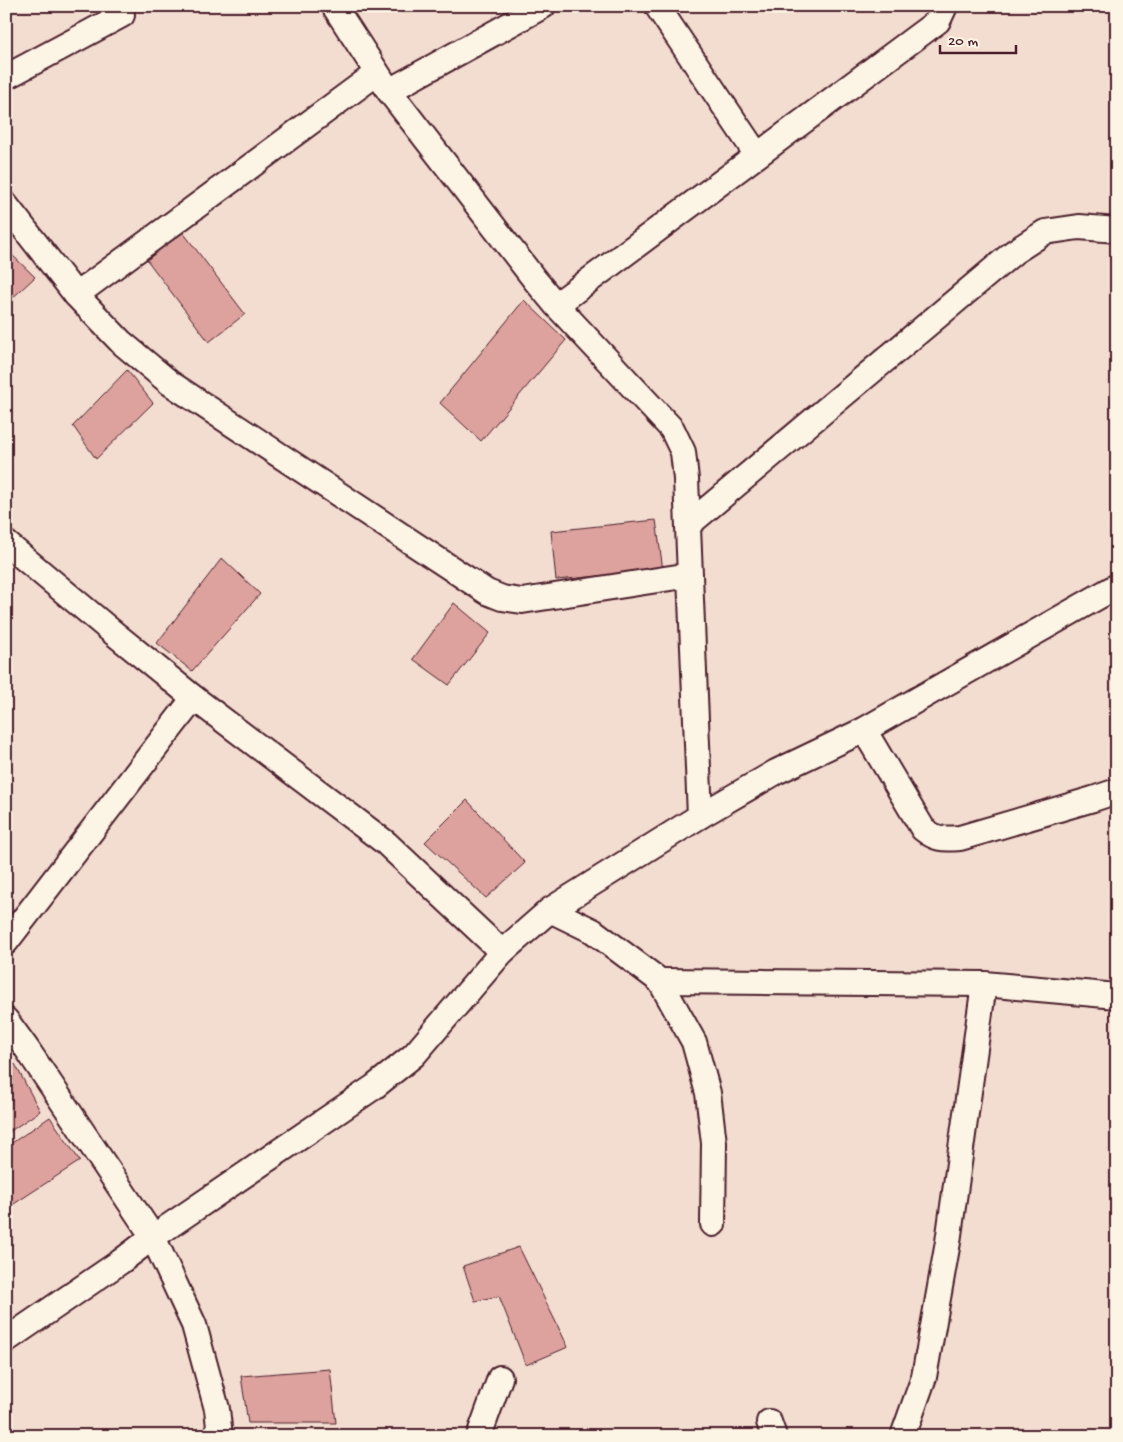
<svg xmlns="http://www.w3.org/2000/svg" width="1123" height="1442" viewBox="0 0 1123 1442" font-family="'Gochi Hand',sans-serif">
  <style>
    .building { fill: #dda29e; stroke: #4a1f2b }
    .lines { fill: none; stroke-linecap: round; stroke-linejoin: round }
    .minor-casing { stroke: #4a1f2b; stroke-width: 28 }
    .minor { stroke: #fcf5e5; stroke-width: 24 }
  </style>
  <rect width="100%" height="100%" fill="#f3dcd0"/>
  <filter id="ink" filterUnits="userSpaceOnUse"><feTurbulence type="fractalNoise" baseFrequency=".02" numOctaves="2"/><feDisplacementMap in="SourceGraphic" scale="10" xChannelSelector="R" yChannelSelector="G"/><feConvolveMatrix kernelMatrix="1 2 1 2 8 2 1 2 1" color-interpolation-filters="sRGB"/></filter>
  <g filter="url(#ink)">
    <g class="building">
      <polygon points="182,231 245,314 209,342 147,260"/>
      <polygon points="9,252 35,277 6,304 6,254"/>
      <polygon points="524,300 566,340 481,441 440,403"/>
      <polygon points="127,370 153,403 96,459 73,426"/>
      <polygon points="656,520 663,570 556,580 551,531"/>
      <polygon points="222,558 260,594 192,671 157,643"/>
      <polygon points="454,603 490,633 449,685 413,659"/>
      <polygon points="467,800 525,863 486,898 425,842"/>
      <polygon points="15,1064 40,1111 6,1134 6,1069"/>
      <polygon points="50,1117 80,1161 6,1209 6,1147"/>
      <polygon points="519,1247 568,1347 526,1365 499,1296 475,1301 463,1266"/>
      <polygon points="330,1369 336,1423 248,1423 241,1376"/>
    </g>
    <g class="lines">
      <g class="minor-casing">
        <g id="minor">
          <polyline points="334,6 389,91 535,280 556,305 672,429 683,452 686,479 700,816"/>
          <polyline points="657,6 757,155"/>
          <polyline points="6,77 122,15"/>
          <polyline points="389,91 543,6"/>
          <polyline points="6,205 76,295 121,342 170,383 487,592 502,598 522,601 690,575"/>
          <polyline points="76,295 377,73"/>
          <polyline points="556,305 938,21 945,6"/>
          <polyline points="688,525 1014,252 1045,232 1079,227 1117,230"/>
          <polyline points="6,543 110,630 194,698 386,843 502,952"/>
          <path d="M864,730l59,99c14,11 20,10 37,9l133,-39 24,-8"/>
          <polyline points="550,910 593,931 660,981 694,1042 708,1093 714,1143 713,1224"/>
          <polyline points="6,942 194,698"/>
          <polyline points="660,981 984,984 1117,996"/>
          <polyline points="6,1020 27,1049 153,1237 194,1325 217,1409 220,1436"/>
          <polyline points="6,1340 120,1262 153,1237 374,1087 414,1055 502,952 550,910 700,816 776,772 864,730 1117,586"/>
          <polyline points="769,1422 774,1436"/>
          <polyline points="479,1436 500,1378"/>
          <polyline points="903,1436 924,1377 948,1242 984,984"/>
        </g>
      </g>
      <use href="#minor" class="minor"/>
    </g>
  </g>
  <rect width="1123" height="1442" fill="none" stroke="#fcf5e5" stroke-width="25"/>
  <rect x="12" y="12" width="1098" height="1417" fill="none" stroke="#4a1f2b" stroke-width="2" filter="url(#ink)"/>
  <path d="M940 45v8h76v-8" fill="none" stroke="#4a1f2b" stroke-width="2.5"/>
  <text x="948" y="45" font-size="15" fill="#4a1f2b" stroke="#fcf5e5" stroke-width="4" paint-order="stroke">20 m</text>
</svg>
